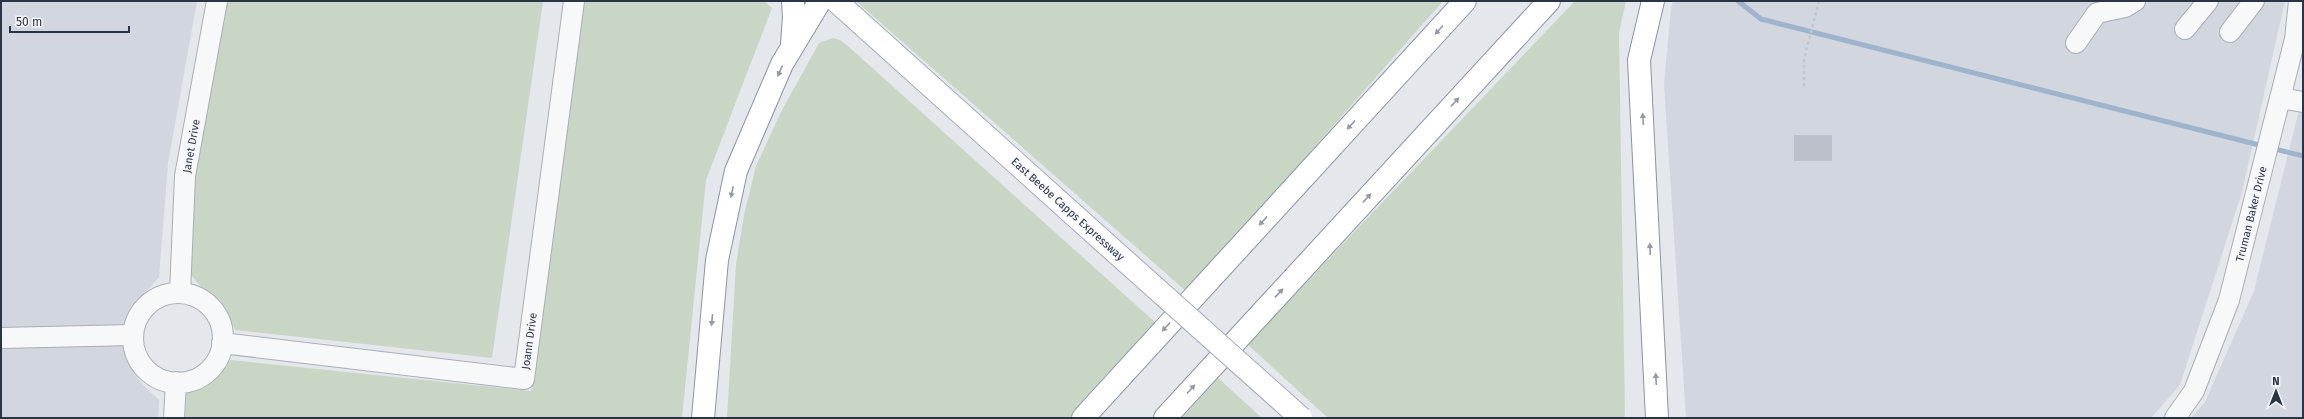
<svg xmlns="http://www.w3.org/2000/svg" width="2304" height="419" viewBox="0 0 2304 419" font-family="'Fira Sans',sans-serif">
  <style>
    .built { fill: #d2d6de }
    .green { fill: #c9d6c5 }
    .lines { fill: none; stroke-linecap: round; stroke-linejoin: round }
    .stream { stroke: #9fb4cc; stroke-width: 5 }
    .building { fill: #bbc0ca }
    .minor-casing { stroke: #a9aeb7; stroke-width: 22 }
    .major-casing { stroke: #a3abb8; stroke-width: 24 }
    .highway-casing { stroke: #8b94a3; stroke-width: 24 }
    .path { stroke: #c2c5cb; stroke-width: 2.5; stroke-dasharray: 3 3; stroke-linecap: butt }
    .minor { stroke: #f7f8fa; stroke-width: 20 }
    .major { stroke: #fff; stroke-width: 22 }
    .highway { stroke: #fff; stroke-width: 22 }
    .major-bridge-casing { stroke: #a3abb8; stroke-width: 24; stroke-linecap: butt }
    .major-bridge { stroke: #fff; stroke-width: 22 }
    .oneway { fill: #959aa2 }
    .labels { text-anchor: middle; stroke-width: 3; stroke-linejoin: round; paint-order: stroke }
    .street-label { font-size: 11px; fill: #2b3445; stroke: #f4f6f9 }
  </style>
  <rect width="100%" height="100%" fill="#e4e7ec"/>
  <g class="built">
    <polygon points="1,1 197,1 168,163 159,277 129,312 124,340 129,365 143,385 159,400 158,418 1,418"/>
    <polygon points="1673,1 2285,1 2242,192 2180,385 2151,418 1686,418 1664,84 1671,8"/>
    <polygon points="2303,94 2303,418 2191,418 2205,402 2254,291"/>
  </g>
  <g class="green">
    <polygon points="226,1 543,1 492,358 236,330 188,271 192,173"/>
    <polygon points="584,1 764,1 772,8 706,180 682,418 185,418 186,392 231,360 531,391"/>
    <polygon points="856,1 1443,1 1187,292"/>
    <polygon points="1575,1 1626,1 1619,33 1625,418 1328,418 1247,344"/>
    <polygon points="833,38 840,40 849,47 1156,323 1069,418 727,418 736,264 744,215 756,166 782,110 819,43"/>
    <polygon points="1218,378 1262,418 1182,418"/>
  </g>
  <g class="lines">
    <g class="stream">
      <polyline points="1738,1 1761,19 2263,146"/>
      <polyline points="2271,148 2303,156"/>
    </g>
  </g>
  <rect class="building" x="1794" y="135" width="38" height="26"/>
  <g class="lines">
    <g class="minor-casing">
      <g id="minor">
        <polyline points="2185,29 2208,1"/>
        <polyline points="2230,32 2254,1"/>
        <polyline points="2076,43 2097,13 2125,7 2135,1"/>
        <polyline points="2280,98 2303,102"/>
        <polyline points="180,293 185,176 217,1"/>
        <circle cx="178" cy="338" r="45"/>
        <polyline points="1,338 133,335"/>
        <polyline points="222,343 524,379 574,1"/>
        <polyline points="174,418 176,382"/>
        <polyline points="2175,418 2194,391 2229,300 2295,39 2299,1"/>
      </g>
    </g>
    <g class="major-casing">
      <polyline id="major" points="836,1 1104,242"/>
    </g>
    <g class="highway-casing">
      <g id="highway">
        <polyline points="1653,1 1639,60 1657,418"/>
        <polyline points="792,44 794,17 793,1"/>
        <polyline points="703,418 717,260 736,171 782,64 820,1"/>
        <polyline points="1083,418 1465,1"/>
        <polyline points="1165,418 1549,1"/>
      </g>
    </g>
    <polyline class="path" points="1804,86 1804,59 1819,1"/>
    <use href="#minor" class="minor"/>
    <use href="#major" class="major"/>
    <use href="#highway" class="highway"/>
    <g class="major-bridge-casing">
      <polyline id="major-bridge" points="1104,242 1301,418"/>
    </g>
    <use href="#major-bridge" class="major-bridge"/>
  </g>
  <defs><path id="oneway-solid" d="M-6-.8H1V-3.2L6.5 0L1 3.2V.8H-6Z"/></defs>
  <g class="oneway">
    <use href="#oneway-solid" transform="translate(1439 30) rotate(133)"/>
    <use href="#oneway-solid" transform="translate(780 71) rotate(114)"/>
    <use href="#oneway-solid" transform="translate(1455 102) rotate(-47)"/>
    <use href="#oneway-solid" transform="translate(1643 119) rotate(-93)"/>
    <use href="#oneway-solid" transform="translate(1351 125) rotate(133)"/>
    <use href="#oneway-solid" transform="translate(732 192) rotate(102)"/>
    <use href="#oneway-solid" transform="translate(1367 198) rotate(-47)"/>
    <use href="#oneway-solid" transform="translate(1263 221) rotate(133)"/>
    <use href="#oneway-solid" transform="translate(1650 249) rotate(-93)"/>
    <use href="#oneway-solid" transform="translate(1279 293) rotate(-47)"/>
    <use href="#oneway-solid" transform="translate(712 320) rotate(95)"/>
    <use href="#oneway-solid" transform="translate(1166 327) rotate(133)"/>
    <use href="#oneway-solid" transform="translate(1656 379) rotate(-93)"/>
    <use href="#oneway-solid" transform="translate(1191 389) rotate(-48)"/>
  </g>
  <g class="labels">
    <g class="street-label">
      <text transform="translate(191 146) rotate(-80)" y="4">Janet Drive</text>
      <text transform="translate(1068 209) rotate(42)" y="4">East Beebe Capps Expressway</text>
      <text transform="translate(2251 214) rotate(-76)" y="4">Truman Baker Drive</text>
      <text transform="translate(529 341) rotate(-82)" y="4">Joann Drive</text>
    </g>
  </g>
  <rect width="2304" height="419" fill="none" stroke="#2b3445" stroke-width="4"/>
  <g transform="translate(2276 391)" stroke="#f4f6f9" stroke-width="3" paint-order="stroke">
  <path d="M0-3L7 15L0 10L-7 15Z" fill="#2b3445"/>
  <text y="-6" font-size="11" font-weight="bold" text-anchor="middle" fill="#2b3445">N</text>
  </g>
  <path d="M10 26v6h119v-6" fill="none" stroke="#2b3445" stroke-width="2"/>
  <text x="16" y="26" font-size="12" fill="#2b3445" stroke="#f4f6f9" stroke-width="3" paint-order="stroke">50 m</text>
</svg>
